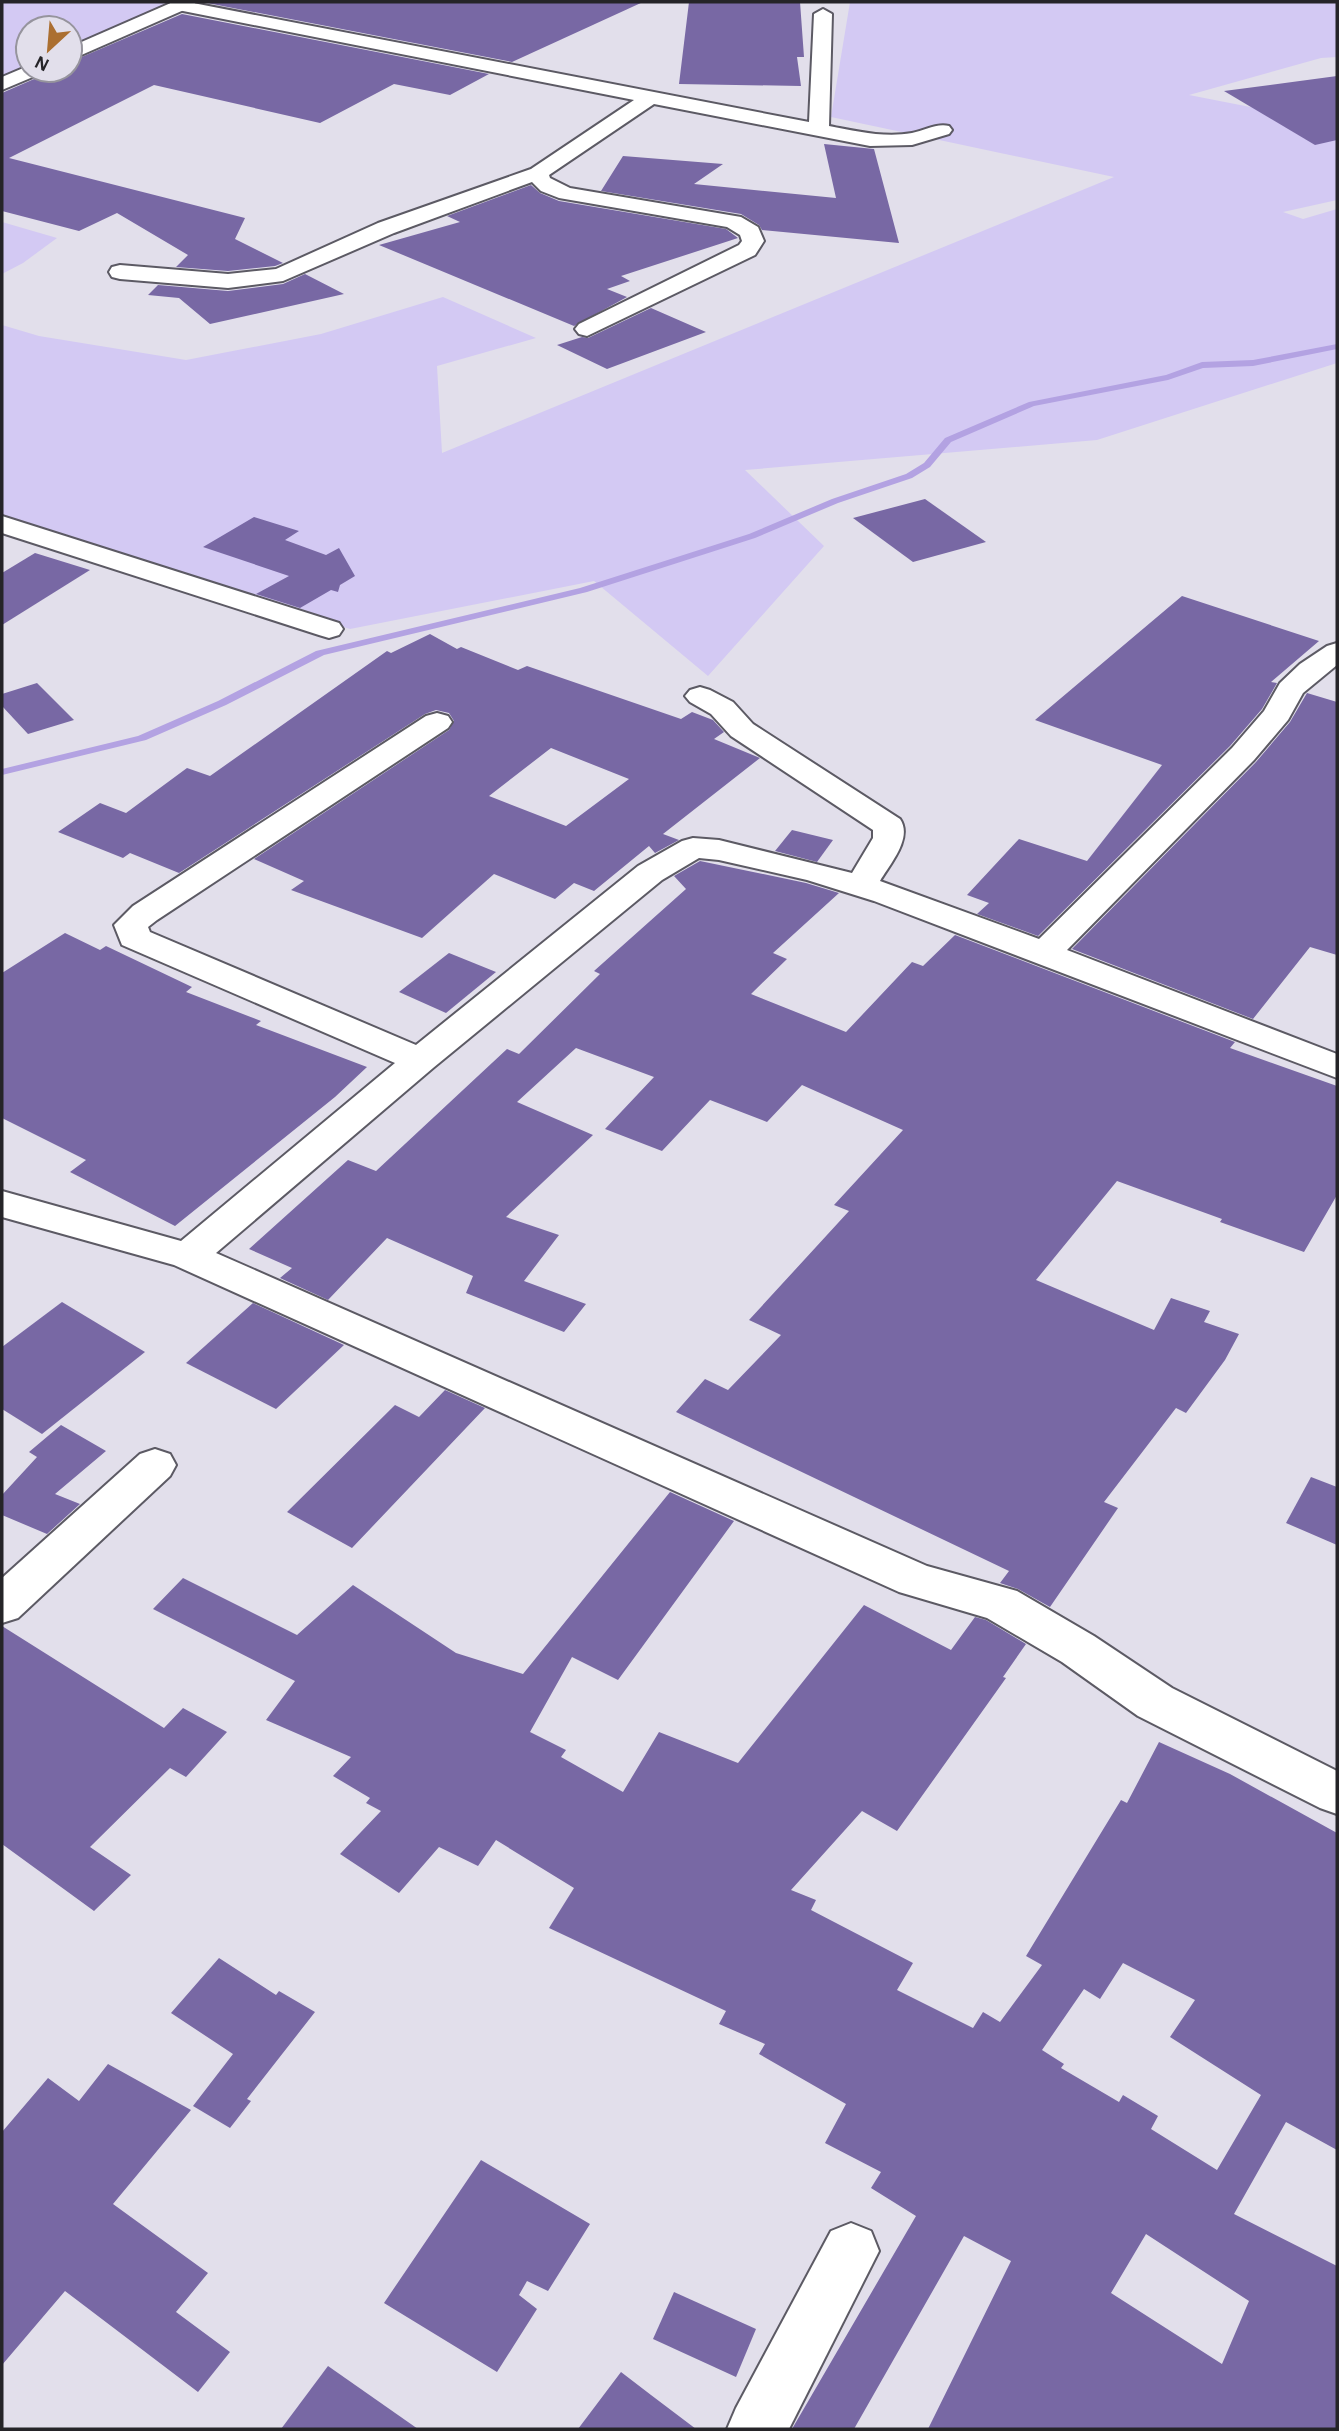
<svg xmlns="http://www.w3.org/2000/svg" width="1339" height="2431" viewBox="0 0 1339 2431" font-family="'Alegreya Sans',sans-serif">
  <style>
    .green { fill: #d3c9f3 }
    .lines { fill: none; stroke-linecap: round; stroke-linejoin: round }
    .stream { fill: #b3a2e2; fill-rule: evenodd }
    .building { fill: #7868a4; fill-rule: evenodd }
    .minor-casing { stroke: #5c5a64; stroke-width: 4 }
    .tertiary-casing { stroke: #5c5a64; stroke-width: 4 }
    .minor { fill: #fff; fill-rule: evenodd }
    .tertiary { fill: #fff; fill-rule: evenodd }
  </style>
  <rect width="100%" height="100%" fill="#e2dfeb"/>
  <g class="green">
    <polygon points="2,2 179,2 188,4 70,54 70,28 28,28 28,70 31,70 2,82"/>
    <polygon points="850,2 1337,2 1337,57 1321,58 1189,95 1337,124 1337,200 1283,212 1303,219 1337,209 1337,363 1097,440 745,470 824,546 708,676 594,581 350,629 2,519 2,325 39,336 186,360 321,334 443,297 536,338 437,366 442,453 1114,177 831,117"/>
    <polygon points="2,222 57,238 23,263 2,274"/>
  </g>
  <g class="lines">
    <polygon class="stream" points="1337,344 1337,349 1253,366 1203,368 1168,380 1034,406 951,442 930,467 912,478 838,503 755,538 587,592 324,655 226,705 146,740 2,775 2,769 138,736 218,701 316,651 580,588 749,534 832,499 906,474 924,463 945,438 1029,402 1166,375 1202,362 1253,360"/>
  </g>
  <g class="building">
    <polygon points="202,2 643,2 512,62"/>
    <polygon points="689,2 800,2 804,57 797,57 801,86 679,84"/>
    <polygon points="182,14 489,74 450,95 394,84 320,123 154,85 9,158 245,218 235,239 283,263 275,266 228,271 176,267 188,255 117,213 79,231 2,211 2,93 41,76 49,70 70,70 70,62"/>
    <polygon points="1337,76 1337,140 1315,145 1224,91"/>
    <polygon points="824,144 874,149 899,243 762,230 759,225 741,214 601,191 623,156 723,164 694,184 836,198"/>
    <polygon points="531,185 540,193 559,201 726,229 738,238 621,276 630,281 607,289 627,297 574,326 379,245 460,222 447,216"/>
    <polygon points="305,274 344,294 210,324 179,298 148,295 158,285 228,291 283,284"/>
    <polygon points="651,308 706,332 607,369 557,345 582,337 588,338"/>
    <polygon points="925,499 986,542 913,562 853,518"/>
    <polygon points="254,517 299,531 285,540 326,555 339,548 355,576 340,585 338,592 331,590 300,608 256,594 289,576 203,547"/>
    <polygon points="35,553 90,570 2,625 2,573"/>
    <polygon points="1182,596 1319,641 1271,682 1277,683 1262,709 1230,746 1038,936 977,914 989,903 967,895 1019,839 1087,861 1162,765 1035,720"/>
    <path d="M430,634l27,15 4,-2 57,23 9,-4 154,53 11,-7 21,8 11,12 -10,7 46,19 -97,76 16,6 -24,13 -6,-7 -55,45 -20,-8 -19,16 -61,-25 -72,64 -131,-48 13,-9 -50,-22 195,-129 5,-9 -5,-8 -13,-3 -11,4 -246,159 -49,-20 -7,5 -65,-26 42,-29 26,10 61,-45 23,8 177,-125 4,2zM551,748l78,31 -63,47 -77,-30z"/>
    <polygon points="37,683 74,720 28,734 2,706 2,694"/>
    <polygon points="1307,693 1337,702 1337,955 1310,947 1253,1019 1072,949 1256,762 1290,722"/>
    <polygon points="792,830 833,840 817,862 775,851"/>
    <polygon points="700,861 806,883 839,893 773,953 787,959 751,994 846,1032 912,962 923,966 955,935 1235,1042 1230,1048 1337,1086 1337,1195 1304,1252 1220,1222 1222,1219 1117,1181 1036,1280 1154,1330 1171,1298 1210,1311 1204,1322 1239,1334 1225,1360 1186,1413 1176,1408 1104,1502 1118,1508 1050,1607 1018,1589 1000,1583 1009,1571 676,1412 705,1379 728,1390 781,1335 749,1320 849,1211 834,1205 903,1130 802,1085 767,1122 710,1100 662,1151 605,1129 654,1077 576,1048 517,1102 593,1135 506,1217 559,1235 524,1281 586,1304 564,1332 466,1293 473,1276 387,1238 328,1300 280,1278 292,1268 249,1249 348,1160 376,1171 507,1049 519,1054 600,974 594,971 686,889 674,876"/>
    <polygon points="65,933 100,950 106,946 192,987 186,992 261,1021 256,1025 367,1067 335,1097 175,1226 70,1172 86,1160 2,1118 2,973"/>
    <polygon points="449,953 496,972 446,1013 399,992"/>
    <polygon points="62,1302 145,1352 42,1434 2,1409 2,1347"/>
    <polygon points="253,1303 344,1345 276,1409 186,1363"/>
    <polygon points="445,1390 485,1408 352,1548 287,1512 395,1405 419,1417"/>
    <polygon points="61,1425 106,1451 55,1494 80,1504 47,1534 2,1515 2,1495 37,1457 29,1452"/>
    <polygon points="1311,1477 1337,1487 1337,1545 1286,1523"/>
    <path d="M670,1492l64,29 -116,159 -46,-23 -42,75 36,18 -5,7 62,35 36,-60 79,31 126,-158 87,45 24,-33 11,3 40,24 -23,33 3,1 -109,153 -35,-20 -71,79 25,10 -5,10 102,53 -16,27 76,38 10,-16 17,10 42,-57 -16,-9 95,-156 6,3 32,-61 71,32 107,59v317l-51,-28 -52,92 103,52v163h-409l83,-168 -47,-25 -110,193h-62l124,-213 -45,-28 10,-16 -56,-29 21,-39 -87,-50 6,-10 -46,-20 7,-13 -177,-83 25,-40 -78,-48 -18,26 -39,-19 -40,46 -59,-39 41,-43 -15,-8 4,-5 -37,-22 18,-19 -85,-37 29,-39 -142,-72 30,-31 114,57 56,-50 103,68 67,21zM1123,1963l72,37 -25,37 91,58 -44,75 -66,-41 7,-13 -35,-21 -4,7 -58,-34 3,-4 -22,-14 42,-61 16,10zM1146,2234l103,67 -27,63 -111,-71z"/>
    <polygon points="2,1626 164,1728 183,1708 227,1732 186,1777 170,1768 90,1847 131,1875 94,1911 2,1844"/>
    <polygon points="219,1958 276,1995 279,1991 315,2012 247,2099 251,2101 230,2128 193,2106 233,2054 171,2013"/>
    <polygon points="108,2064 191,2110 113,2204 208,2273 176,2312 230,2352 198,2392 65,2291 2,2365 2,2132 48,2078 79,2101"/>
    <polygon points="481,2160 590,2224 548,2291 527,2281 519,2295 537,2309 497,2372 384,2303"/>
    <polygon points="674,2292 756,2329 736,2377 653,2339"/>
    <polygon points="328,2366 418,2429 281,2429"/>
    <polygon points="621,2372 651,2395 696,2429 578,2429"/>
  </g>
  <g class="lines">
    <g class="minor-casing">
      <g id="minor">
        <path d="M171,2h17l621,120 5,-108 9,-5 9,5 -3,112c27,5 55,12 83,7 12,-2 24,-10 37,-7l3,4 -3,4 -37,11 -42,1 -216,-42 -105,71 1,3 20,10 171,29 17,10 6,14 -9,14 -168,81 -8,-2 -4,-5 4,-5 160,-79 3,-4 -2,-6 -13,-8 -168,-29 -18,-7 -9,-9 -138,51 -111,48 -55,7 -108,-9 -8,-2 -3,-5 3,-5 8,-2 108,9 48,-5 102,-46 153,-54 103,-69 -456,-90 -6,-1 -3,-4z"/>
        <polygon points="2,516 339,623 343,629 339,635 329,638 319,635 2,533"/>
        <path d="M1337,643v22l-34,28 -15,27 -34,40 -187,190 270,104v24l-463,-177 -67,-21 -88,-20 -20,-2 -37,22 -229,188 -217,185 711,313 90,25 77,45 78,52 165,83v43l-17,-6 -182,-92 -76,-54 -75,-44 -88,-26 -725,-327 -172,-48v-26l179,50 214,-178 -273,-118 -8,-20 19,-19 293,-190 11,-3 11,3 4,6 -4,6 -291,192 -9,7 2,5 266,113 222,-179 44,-25 11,-3 26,2 133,33 21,-35v-8l-142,-94 -20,-22 -21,-12 -5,-6 5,-6 10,-3 10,3 23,12 20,22 147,95c13,19 -10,45 -20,62l159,58 193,-191 32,-37 16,-28 20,-19 27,-18z"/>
        <polygon points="155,1449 170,1454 176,1465 170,1476 18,1618 2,1623 2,1578 140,1454"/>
        <polygon points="851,2223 871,2231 879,2251 789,2429 727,2429 736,2408 831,2231"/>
      </g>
    </g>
    <g class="tertiary-casing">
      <g id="tertiary">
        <polygon points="173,2 196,2 193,6 70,60 70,47"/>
        <polygon points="28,66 28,70 42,70 40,74 2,90 2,77"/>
      </g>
    </g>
    <use href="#minor" class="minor"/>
    <use href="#tertiary" class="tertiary"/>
  </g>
  <rect width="1339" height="2431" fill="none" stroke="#252428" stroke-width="7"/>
  <g transform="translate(49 49) rotate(206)"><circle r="33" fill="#e2dfeb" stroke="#96949d" stroke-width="2"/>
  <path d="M0-5L12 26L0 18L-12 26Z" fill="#ab6f31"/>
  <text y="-10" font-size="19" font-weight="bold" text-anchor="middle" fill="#252428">N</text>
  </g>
</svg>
